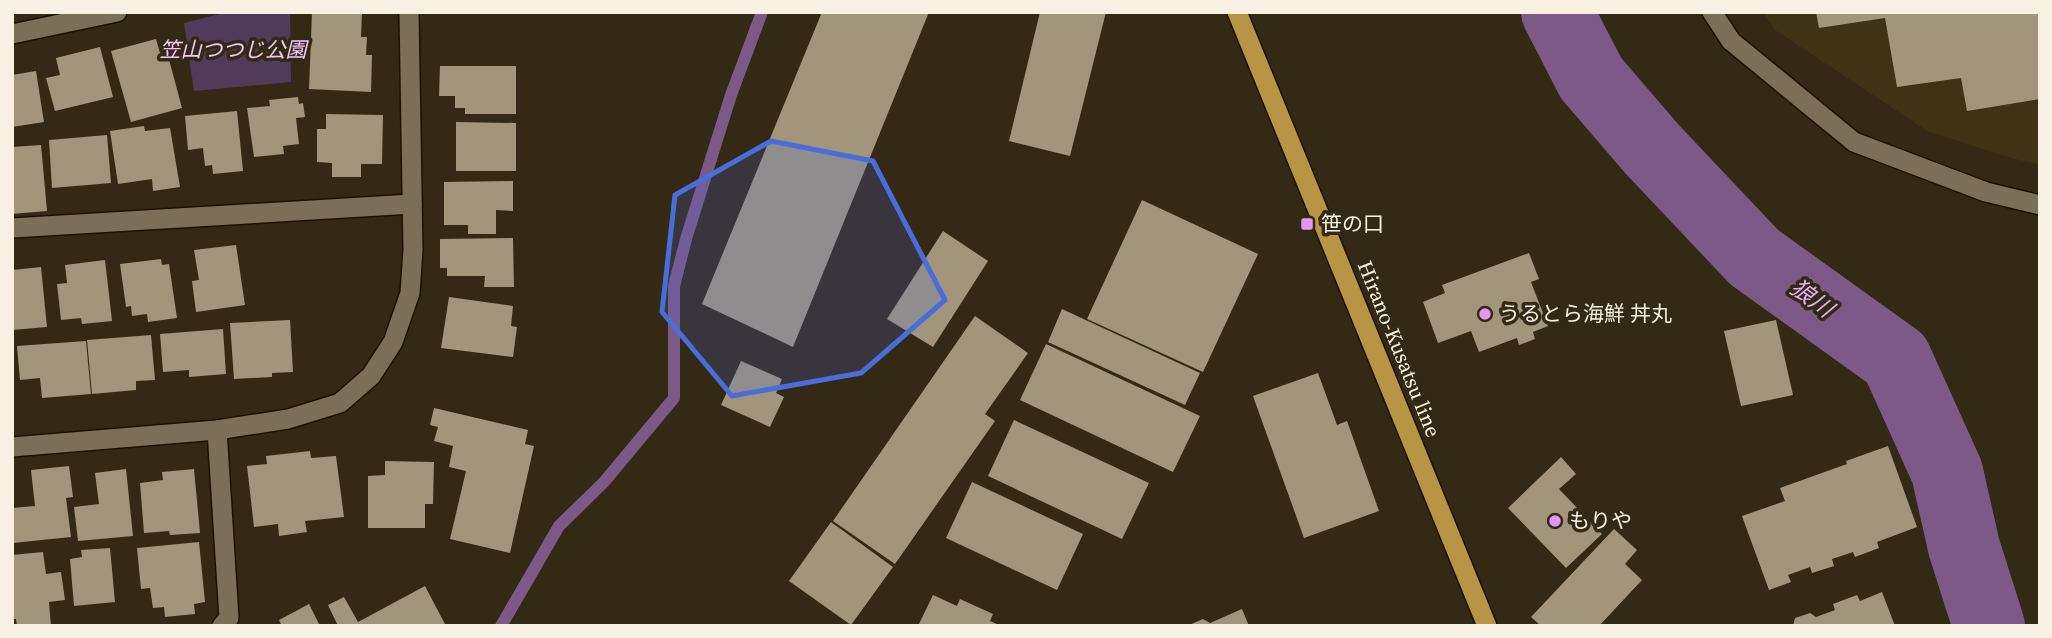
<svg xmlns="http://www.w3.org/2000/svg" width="2052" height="638" viewBox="0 0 2052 638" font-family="'Source Serif 4','Noto Sans JP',serif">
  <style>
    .built { fill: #403214 }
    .green { fill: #523a5a }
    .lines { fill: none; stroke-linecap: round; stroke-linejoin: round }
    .stream { stroke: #7d5988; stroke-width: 12 }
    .river { stroke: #7d5988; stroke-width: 72 }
    .building { fill: #a2957c }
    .minor-casing { stroke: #1b1200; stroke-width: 22 }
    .tertiary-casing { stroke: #1b1200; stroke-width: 22 }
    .primary-casing { stroke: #1b1200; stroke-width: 22 }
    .minor { stroke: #7c6f58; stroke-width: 19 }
    .tertiary { stroke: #7c6f58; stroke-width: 19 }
    .primary { stroke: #b89445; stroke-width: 19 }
    .marked { fill: #496eda; fill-opacity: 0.2; stroke: #496eda; stroke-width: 5; stroke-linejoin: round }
    .poi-dot { fill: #de98f2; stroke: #342914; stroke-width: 2.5 }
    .labels { text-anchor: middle; stroke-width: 7; stroke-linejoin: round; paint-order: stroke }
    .park-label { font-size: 21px; font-style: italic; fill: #f1c5ff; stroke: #342914 }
    .poi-label { font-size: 21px; fill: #f7f0e3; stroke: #342914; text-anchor: start }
    .street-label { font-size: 21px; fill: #f7f0e3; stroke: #342914 }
    .water-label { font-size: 23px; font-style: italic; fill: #e5aef6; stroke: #342914 }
  </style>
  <rect width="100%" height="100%" fill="#342914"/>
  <polygon class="built" points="1763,12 2040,12 2040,165 2011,158 1927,131 1775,30"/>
  <polygon class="green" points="227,12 290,12 291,82 194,91 184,23"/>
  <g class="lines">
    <polyline class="stream" points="501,626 559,526 604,482 674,398 674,286 686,239 731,95 762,12"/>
    <polyline class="river" points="1557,12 1591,78 1652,149 1754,257 1896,359 1947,472 1964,547 1989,626"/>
  </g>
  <g class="building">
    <polygon points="312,12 362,12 361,37 367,37 366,55 372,55 371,92 309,89"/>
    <polygon points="822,12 929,12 793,347 702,304"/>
    <polygon points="1040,12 1106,12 1070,156 1009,141"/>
    <polygon points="1816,12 2040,12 2040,99 1967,111 1961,78 1897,87 1885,18 1819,28"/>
    <polygon points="156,39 160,53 167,52 182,108 131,122 111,51"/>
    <polygon points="100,47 113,97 55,111 46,78 60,75 56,58"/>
    <polygon points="440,66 516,66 516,114 465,114 465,108 455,108 455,96 439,96"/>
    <polygon points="36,71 44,122 12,127 12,75"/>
    <polygon points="298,97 299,104 303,103 305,117 296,118 299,144 283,146 284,154 254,157 247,108 270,106 269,100"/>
    <polygon points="237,111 243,171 213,174 212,165 205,166 203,148 188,150 185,116"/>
    <polygon points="326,114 383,115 382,164 361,164 361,177 332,177 332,163 317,162 317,129 326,129"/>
    <polygon points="456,122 516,123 516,171 456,171"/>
    <polygon points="144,126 145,131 170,128 180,187 153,191 152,179 118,184 110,131"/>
    <polygon points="107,135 111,183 52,188 49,140"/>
    <polygon points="41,145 47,211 12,214 12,147"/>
    <polygon points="513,181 513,211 496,210 496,234 468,234 468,225 444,225 444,182"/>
    <polygon points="1142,200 1258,254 1203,372 1087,319"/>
    <polygon points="943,231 988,261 933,347 887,319"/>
    <polygon points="513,238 514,287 484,287 485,276 447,276 447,268 440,268 440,239"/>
    <polygon points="236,245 245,305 196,312 192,281 199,280 194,250"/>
    <polygon points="1529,253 1539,279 1531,282 1548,326 1533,332 1535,339 1519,345 1517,338 1479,352 1471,331 1438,343 1423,302 1445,293 1442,285"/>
    <polygon points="161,259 162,265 169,264 177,318 148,322 147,314 132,316 131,306 126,307 120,264"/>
    <polygon points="105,260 112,321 82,324 81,318 61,320 57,284 67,283 65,265"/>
    <polygon points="41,267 47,327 12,330 12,270"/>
    <polygon points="449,297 513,306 511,326 517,327 513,357 441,348"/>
    <polygon points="1062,309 1200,373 1185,405 1048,342"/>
    <polygon points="975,316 1028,353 985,414 995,421 895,564 833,521"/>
    <polygon points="290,320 293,372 272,373 272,377 234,379 230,323"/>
    <polygon points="1776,320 1793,395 1741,406 1724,331"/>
    <polygon points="223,329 226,374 189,377 189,370 163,372 160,334"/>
    <polygon points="151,335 155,380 136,381 136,390 92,394 87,340"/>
    <polygon points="86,341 91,394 42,398 40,378 20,380 17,346"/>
    <polygon points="1046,344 1200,416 1173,472 1020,400"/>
    <polygon points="741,361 782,379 776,393 784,397 770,427 721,405"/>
    <polygon points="1318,373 1337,425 1347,421 1379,511 1304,538 1253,396"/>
    <polygon points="434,408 528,430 525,444 534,446 510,553 450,539 466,471 449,467 453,446 434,441 438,427 430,425"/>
    <polygon points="1014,420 1149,483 1122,539 988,476"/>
    <polygon points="1888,446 1917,527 1877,542 1879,548 1855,557 1853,552 1832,559 1834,566 1812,573 1810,567 1788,575 1791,582 1769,590 1742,516 1785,501 1780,488 1847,464 1846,461"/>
    <polygon points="310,451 311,458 336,456 344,517 305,521 307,532 279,536 278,524 254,527 247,466 267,464 266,456"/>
    <polygon points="1561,457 1576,474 1559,489 1602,534 1566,568 1508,508"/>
    <polygon points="385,461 434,462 433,504 425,504 425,528 368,528 368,476 385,475"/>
    <polygon points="69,466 73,497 66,498 71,537 13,543 12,508 35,506 31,470"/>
    <polygon points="126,469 133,536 78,541 74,507 99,504 95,473"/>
    <polygon points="194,469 200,533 170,535 169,531 144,533 140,483 163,480 162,472"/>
    <polygon points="972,482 1083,534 1057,590 946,538"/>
    <polygon points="831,522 893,567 851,625 789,581"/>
    <polygon points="1614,529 1637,550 1625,564 1642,580 1599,626 1541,626 1531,617"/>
    <polygon points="199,542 205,602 194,604 195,614 165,617 164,607 153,608 150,588 141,589 137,548"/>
    <polygon points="110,548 115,602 74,606 70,559 82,557 81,550"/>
    <polygon points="43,552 46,574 61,572 65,600 49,602 51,626 17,626 16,619 12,619 12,555"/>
    <polygon points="425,586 446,626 338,626 328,605 344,597 358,622"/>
    <polygon points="1882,592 1895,626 1793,626 1795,618 1810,613 1816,617 1835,610 1833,604 1857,595 1860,601"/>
    <polygon points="933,595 957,606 960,599 993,614 990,621 1001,626 918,626"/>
    <polygon points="309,604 320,626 282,626 279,620"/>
    <polygon points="1242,609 1249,626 1187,626 1203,619 1210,623"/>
  </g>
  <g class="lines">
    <g class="minor-casing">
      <g id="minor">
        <polyline points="12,34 117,12"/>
        <polyline points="12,228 412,204"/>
        <polyline points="217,430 229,618 222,626"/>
        <polyline points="12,447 217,430 288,419 340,403 371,376 393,342 410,293 413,250 409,12"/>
      </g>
    </g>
    <g class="tertiary-casing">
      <polyline id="tertiary" points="1712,12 1731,41 1854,142 1986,192 2040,205"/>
    </g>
    <g class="primary-casing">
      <polyline id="primary" points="1237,12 1487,626"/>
    </g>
    <use href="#minor" class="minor"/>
    <use href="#tertiary" class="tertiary"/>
    <use href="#primary" class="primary"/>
  </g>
  <path class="marked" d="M771,141l102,20 72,139 -84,73 -129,23 -70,-84 13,-117z"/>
  <g class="poi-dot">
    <rect x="1300" y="217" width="14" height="14" rx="3.5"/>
    <circle cx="1485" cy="314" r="7"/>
    <circle cx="1555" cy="521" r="7"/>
  </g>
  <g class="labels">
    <g class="park-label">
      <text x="233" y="57">笠山つつじ公園</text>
    </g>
    <g class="poi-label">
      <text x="1321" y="231">笹の口</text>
      <text x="1499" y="321">うるとら海鮮 丼丸</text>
      <text x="1569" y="528">もりや</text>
    </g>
    <g class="street-label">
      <text transform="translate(1399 349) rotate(68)" y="7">Hirano-Kusatsu line</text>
    </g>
    <g class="water-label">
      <text transform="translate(1812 298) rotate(36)" y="8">狼川</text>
    </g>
  </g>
  <rect width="2052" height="638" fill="none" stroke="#f7f0e3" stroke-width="28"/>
</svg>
